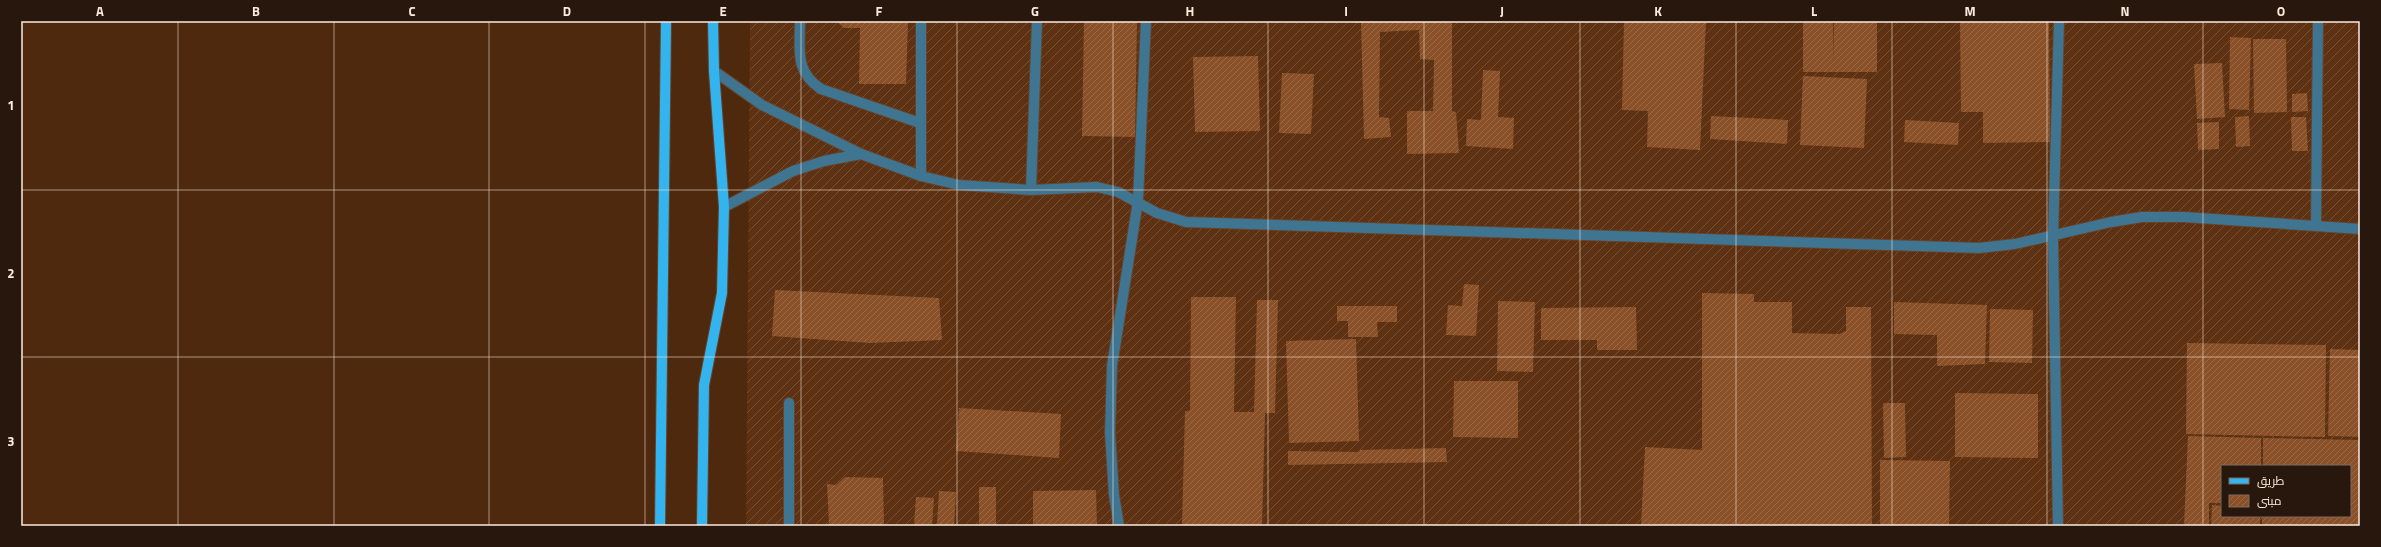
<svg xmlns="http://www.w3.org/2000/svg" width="2381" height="547" font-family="'Titillium Web',Cairo,sans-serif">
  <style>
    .industrial { fill: url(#industrial-furrows); fill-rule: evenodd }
    .building { fill: url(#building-hatch) }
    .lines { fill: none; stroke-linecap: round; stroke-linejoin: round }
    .lane-casing { stroke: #66442b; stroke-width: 12 }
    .primary-casing { stroke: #66442b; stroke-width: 12 }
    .lane { stroke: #407591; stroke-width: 10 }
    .primary { stroke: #34b4ee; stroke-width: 10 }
    .grid { fill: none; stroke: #fde9dd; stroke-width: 1; stroke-opacity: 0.55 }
    .neatline { fill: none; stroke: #fde9dd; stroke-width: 1.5 }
    .grid-label { font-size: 13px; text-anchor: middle; font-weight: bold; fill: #fde9dd }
  </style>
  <defs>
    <pattern id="industrial-furrows" width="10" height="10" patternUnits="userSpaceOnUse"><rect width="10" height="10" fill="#5d3111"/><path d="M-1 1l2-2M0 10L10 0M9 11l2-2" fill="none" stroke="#754f33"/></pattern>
    <pattern id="building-hatch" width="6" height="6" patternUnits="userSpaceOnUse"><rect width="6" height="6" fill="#8a5028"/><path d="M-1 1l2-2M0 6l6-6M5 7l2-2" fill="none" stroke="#9b6947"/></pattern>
  </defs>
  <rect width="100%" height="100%" fill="#4e290e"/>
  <path class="industrial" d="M750,21H2360V526H746ZM2222,466H2350V516H2222Z"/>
  <g class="building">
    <polygon points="836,21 908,21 906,84 859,84 860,28 844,28"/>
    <polygon points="1084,21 1137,21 1135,137 1082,136"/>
    <polygon points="1340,21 1452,21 1452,111 1456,112 1459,153 1407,154 1407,111 1433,111 1434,60 1420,59 1419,30 1380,32 1379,117 1389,118 1391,137 1364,139 1361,23"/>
    <polygon points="1624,21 1706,21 1700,150 1647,147 1648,111 1622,110"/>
    <polygon points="1803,21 1833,21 1834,63 1834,21 1877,21 1877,72 1803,72"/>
    <polygon points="1960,21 2049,21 2050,142 1983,143 1983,112 1961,112"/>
    <polygon points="2230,37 2251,38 2249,110 2229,109"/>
    <polygon points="2253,39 2286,39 2287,112 2254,113"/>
    <polygon points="1258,56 1260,131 1195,132 1193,57"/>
    <polygon points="2222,63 2225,117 2197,119 2194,64"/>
    <polygon points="1483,70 1500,71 1498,117 1514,118 1513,149 1466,146 1467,119 1481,120"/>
    <polygon points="1282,73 1314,74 1311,134 1279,133"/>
    <polygon points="1803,76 1867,79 1864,148 1800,145"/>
    <polygon points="2307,93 2308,111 2292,112 2292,94"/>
    <polygon points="1711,116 1788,120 1787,144 1710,139"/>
    <polygon points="2249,116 2250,146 2236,147 2235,117"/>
    <polygon points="2291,117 2306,117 2308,151 2292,151"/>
    <polygon points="1905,120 1959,123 1958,145 1904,142"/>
    <polygon points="2219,122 2219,149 2198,150 2197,123"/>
    <polygon points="1464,284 1479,285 1476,336 1446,335 1448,305 1462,306"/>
    <polygon points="775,290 939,298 942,340 870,343 772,336"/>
    <polygon points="1702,293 1754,294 1754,302 1792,302 1792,333 1839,334 1846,331 1846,307 1871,307 1872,526 1641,526 1645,447 1702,450"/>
    <polygon points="1191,297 1236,297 1234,412 1254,412 1257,300 1278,300 1275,413 1265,413 1262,526 1182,526 1185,411 1190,411"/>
    <polygon points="1498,301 1535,302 1533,372 1497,371"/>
    <polygon points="1894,302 1987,305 1985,364 1937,366 1937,335 1894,334"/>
    <polygon points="1337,306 1397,306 1397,322 1377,322 1378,337 1348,337 1348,321 1337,321"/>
    <polygon points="1636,307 1637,350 1597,350 1597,340 1541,340 1541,308"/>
    <polygon points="1990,309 2033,310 2032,363 1989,362"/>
    <polygon points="1356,339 1359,441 1289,443 1286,341"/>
    <polygon points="2187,343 2326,345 2325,437 2186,434"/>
    <polygon points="2330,349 2360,350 2360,437 2328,436"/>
    <polygon points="1454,381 1518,381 1518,438 1453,437"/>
    <polygon points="1955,393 2038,394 2038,458 1955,457"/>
    <polygon points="1883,403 1905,403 1906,457 1884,458"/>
    <polygon points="959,408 1061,414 1059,458 956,451"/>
    <polygon points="2188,436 2261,438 2261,466 2222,466 2222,503 2209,503 2209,526 2184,526"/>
    <polygon points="2263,438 2360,440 2360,526 2262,526 2262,516 2350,516 2350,466 2263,466"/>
    <polygon points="1446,448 1447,462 1288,465 1288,451 1360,452 1359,450"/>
    <polygon points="1880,460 1950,461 1949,526 1880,526"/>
    <polygon points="845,477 883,478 884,526 826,526 829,523 827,484 836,485"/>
    <rect x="979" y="487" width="17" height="39"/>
    <polygon points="1096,490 1097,526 1033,526 1033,491"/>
    <polygon points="939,491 956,492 954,526 937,525"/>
    <polygon points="916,497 934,498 932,526 914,526"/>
    <polygon points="2212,505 2222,506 2222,516 2260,516 2260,526 2211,526"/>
  </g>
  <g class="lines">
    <g class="lane-casing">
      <g id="lane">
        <path d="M800,21C800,49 794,71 821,89L920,123"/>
        <polyline points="714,71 762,105 861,154 921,176 959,185 1031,190 1097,187 1118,192 1157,213 1186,222 1979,248 2015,244 2111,222 2142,217 2184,217 2360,229"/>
        <polyline points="921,176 921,21"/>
        <polyline points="1031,190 1037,21"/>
        <polyline points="724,207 793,171 824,161 861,154"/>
        <polyline points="2316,225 2318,21"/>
        <polyline points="789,403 789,526"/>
        <polyline points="1119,526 1114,495 1110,433 1112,366 1138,201 1146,21"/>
        <polyline points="2058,526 2053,237 2059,21"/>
      </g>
    </g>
    <g class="primary-casing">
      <g id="primary">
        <polyline points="660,526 666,21"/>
        <polyline points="702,526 704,385 722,293 724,207 714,71 713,21"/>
      </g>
    </g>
    <use href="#lane" class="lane"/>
    <use href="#primary" class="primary"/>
  </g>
  <path class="grid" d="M178,21V526M334,21V526M489,21V526M645,21V526M801,21V526M957,21V526M1113,21V526M1268,21V526M1424,21V526M1580,21V526M1736,21V526M1892,21V526M2047,21V526M2203,21V526M21,190H2360M21,357H2360"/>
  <rect width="2381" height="547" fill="none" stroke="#28170c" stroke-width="44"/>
  <rect x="2221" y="465" width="130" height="52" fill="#28170c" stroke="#7d6b60"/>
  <rect x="2229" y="478" width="20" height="6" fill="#34b4ee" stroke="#7d6b60"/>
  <text x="2257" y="485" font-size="12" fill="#fde9dd">طريق</text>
  <rect x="2229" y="495" width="20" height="12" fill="url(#building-hatch)" stroke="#7d6b60"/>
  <text x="2257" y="505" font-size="12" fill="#fde9dd">مبنى</text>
  <rect x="22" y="22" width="2337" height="503" class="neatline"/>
  <g class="grid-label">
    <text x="100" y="16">A</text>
    <text x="256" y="16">B</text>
    <text x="412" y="16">C</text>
    <text x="567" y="16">D</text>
    <text x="723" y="16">E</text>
    <text x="879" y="16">F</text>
    <text x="1035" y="16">G</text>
    <text x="1190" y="16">H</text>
    <text x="1346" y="16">I</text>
    <text x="1502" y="16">J</text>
    <text x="1658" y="16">K</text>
    <text x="1814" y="16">L</text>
    <text x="1970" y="16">M</text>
    <text x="2125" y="16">N</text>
    <text x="2281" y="16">O</text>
    <text x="11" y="110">1</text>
    <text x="11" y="278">2</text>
    <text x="11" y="446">3</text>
  </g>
</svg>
